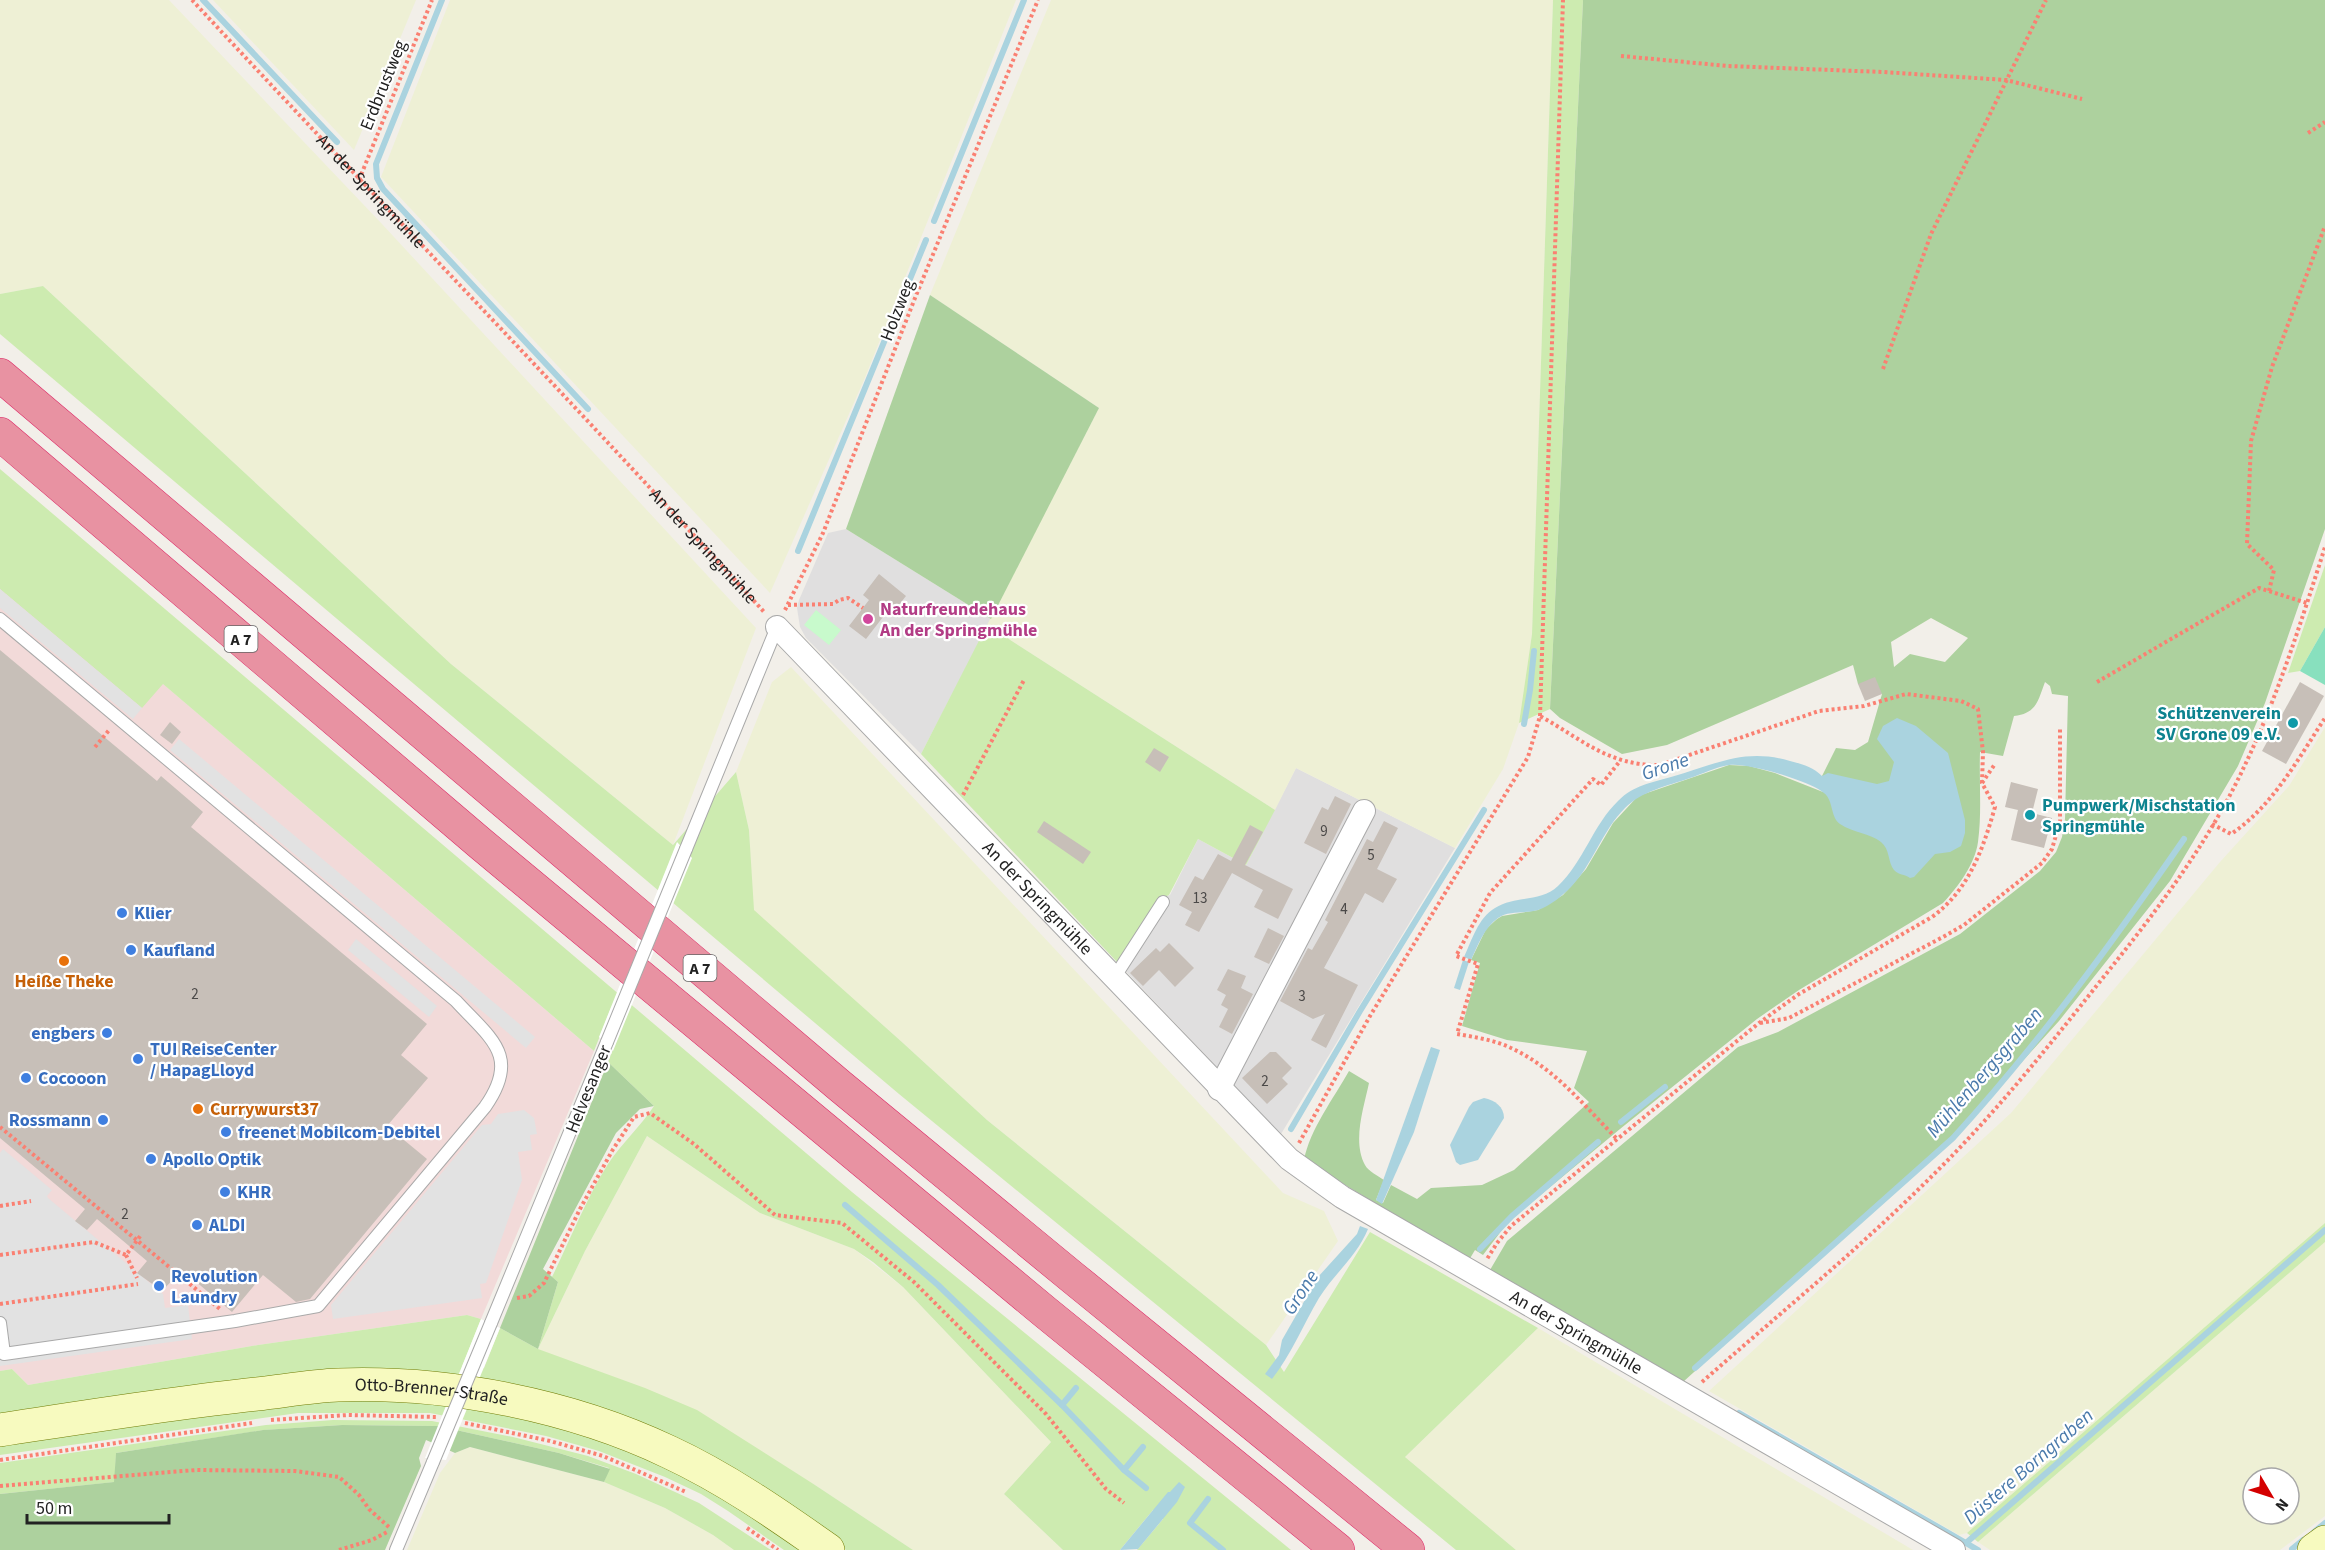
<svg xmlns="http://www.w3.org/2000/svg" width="2325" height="1550" font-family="'Source Sans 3',sans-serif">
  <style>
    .residential { fill: #e0dfdf }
    .commercial { fill: #f2dad9 }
    .farmland { fill: #eef0d5; fill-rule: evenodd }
    .grass { fill: #cdebb0 }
    .forest { fill: #add19e; fill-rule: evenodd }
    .park { fill: #c8facc }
    .pitch { fill: #88e0be }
    .parking { fill: #e2e2e2 }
    .water { fill: #aad3df }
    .pier { fill: #fff }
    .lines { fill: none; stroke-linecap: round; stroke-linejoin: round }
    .stream { stroke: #aad3df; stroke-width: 6 }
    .building { fill: #c7bfb8 }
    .lane-casing { stroke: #a9a9a9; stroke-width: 14 }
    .street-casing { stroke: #a9a9a9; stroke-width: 24 }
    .secondary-casing { stroke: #707d05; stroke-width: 34 }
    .highway-casing { stroke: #dc2a67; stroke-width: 34 }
    .path { stroke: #fa8072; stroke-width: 4; stroke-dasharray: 3 3; stroke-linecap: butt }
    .lane { stroke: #fff; stroke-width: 12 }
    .street { stroke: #fff; stroke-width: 22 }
    .secondary { stroke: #f7fabf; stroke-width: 33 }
    .highway { stroke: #e892a2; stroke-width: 33 }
    .lane-bridge-casing { stroke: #a9a9a9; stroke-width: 14; stroke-linecap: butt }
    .lane-bridge { stroke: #fff; stroke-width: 12 }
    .hotel-dot { fill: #d1479c; stroke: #fff; stroke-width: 2 }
    .culture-dot { fill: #0f9aa8; stroke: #fff; stroke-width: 2 }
    .shop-dot { fill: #3f7fe0; stroke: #fff; stroke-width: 2 }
    .food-dot { fill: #e8710a; stroke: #fff; stroke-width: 2 }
    .labels { text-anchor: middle; stroke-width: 4.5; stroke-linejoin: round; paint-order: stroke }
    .number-label { font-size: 15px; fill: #4b4948 }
    .shield { fill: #fff; stroke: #646464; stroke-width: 1.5 }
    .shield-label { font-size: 16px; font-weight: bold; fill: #222 }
    .street-label { font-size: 18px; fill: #222; stroke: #fff }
    .hotel-label { font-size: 18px; font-weight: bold; fill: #b23c85; stroke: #fff; text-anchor: start }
    .culture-label { font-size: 18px; font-weight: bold; fill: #0d838f; stroke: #fff; text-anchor: end }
    .shop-label { font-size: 18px; font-weight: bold; fill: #366cbe; stroke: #fff; text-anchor: start }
    .food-label { font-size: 18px; font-weight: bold; fill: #c56008; stroke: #fff }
    .water-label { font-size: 20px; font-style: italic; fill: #4a7aab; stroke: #fff }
  </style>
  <rect width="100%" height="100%" fill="#f2efe9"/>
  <g class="residential">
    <polygon points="846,529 991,619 921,754 806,638 800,627 797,608 799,600 828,533"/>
    <polygon points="1296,768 1455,848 1281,1134 1117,962 1160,898 1170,895 1198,839 1246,865"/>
  </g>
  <polygon class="commercial" points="0,545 594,1051 481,1319 467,1315 258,1345 28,1385 12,1369 0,1371"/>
  <g class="farmland">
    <polygon points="0,0 169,0 382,224 756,628 673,845 451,664 43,286 0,294"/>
    <polygon points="213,0 416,0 354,150"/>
    <polygon points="450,0 1016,0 864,380 770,593 381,177"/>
    <polygon points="1051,0 1553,0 1532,634 1519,723 1503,769 1455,848 1296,768 1275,810 987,625 1099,408 930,295"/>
    <polygon points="791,667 1283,1193 1324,1211 1338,1241 1266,1345 987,1120 903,1043 753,910 749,830 736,772 772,682"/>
    <polygon points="2325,727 2325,1223 1967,1533 1959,1535 1709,1391 2011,1113 2220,862 2289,786"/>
    <polygon points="647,1136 760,1213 854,1249 903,1287 1051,1442 1004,1494 1063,1550 913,1550 815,1485 538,1349 585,1251"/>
    <path d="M2325,1242V1516L2280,1550H1990L1978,1542ZM2253,1478H2289V1514H2253Z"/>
    <polygon points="1538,1328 1913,1550 1516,1550 1405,1457"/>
    <polygon points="470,1447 604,1482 665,1508 713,1535 734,1550 407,1550 440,1473 455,1453"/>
  </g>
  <g class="grass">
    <polygon points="1553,0 1583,0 1550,709 1519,723 1532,634"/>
    <polygon points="43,286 451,664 673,845 736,772 749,830 754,910 903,1043 987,1120 1266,1345 1284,1372 1370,1232 1538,1328 1405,1457 1516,1550 1456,1550 899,1094 0,334 0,294"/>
    <path d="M0,469L852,1192L1291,1550H1137L1163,1519L1153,1510L1120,1550H1063L1004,1494L1051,1442L903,1287L873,1262L854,1249L760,1213L647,1136L585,1251L538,1349L645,1388L697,1410L815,1485L913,1550H846L802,1516L492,1385L0,1416V1371L12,1369L28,1385L258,1345L467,1315L481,1319L462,1367L484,1368L500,1328L538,1349L558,1282L552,1277C570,1240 586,1199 608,1164C622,1143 640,1127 654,1106L608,1062L625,1020L611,1008L594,1051L163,684L142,708L0,589Z"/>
    <polygon points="2325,565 2325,627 2300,671 2288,673"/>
    <polygon points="987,625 1275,810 1246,865 1198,839 1169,895 1160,899 1117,962 921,754"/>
    <polygon points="2325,1223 2325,1242 1978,1542 1967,1533"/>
    <polygon points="403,1398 561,1424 707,1485 808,1550 784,1550 728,1511 701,1494 665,1477 599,1451 546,1436 430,1413 298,1413 0,1455 0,1442 270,1402"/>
    <polygon points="333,1420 432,1421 513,1437 588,1456 636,1474 699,1503 771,1550 734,1550 713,1535 665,1508 604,1482 609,1468 559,1453 438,1426 342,1425 264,1430 116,1453 115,1482 0,1494 0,1463 266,1425"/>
  </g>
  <g class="forest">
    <path d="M1583,0H2325V529L2265,703L2238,766L2170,881L2059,1021L1953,1138L1683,1382L1490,1270L1507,1241L1738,1047L1778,1032L1960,934L2040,871L2056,852L2062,837L2065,819L2068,696L2052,694L2050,686L2045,682C2038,701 2036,714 2014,716L2003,756L1980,752C1979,781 1982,813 1978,842C1975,864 1958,887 1943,903L1799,990L1757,1019L1620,1129L1508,1222L1483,1255L1475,1250L1469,1260L1304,1160C1310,1129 1334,1098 1349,1071L1369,1083C1364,1107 1352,1141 1365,1165C1368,1171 1378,1176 1384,1180L1376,1200L1383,1203L1391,1185L1417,1199L1431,1188L1482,1185L1514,1170L1589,1102L1574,1088L1587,1051L1507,1040L1462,1026L1480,963L1471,960L1486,929L1497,919L1502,916L1538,910L1563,895L1586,869L1613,823L1638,796L1729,765L1749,766L1775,773L1823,792L1822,776L1836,748L1855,750L1868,742L1882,694L1858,684L1853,665L1667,745L1622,754L1560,718L1550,709ZM1931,618L1968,638L1945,662L1910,654L1894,667L1891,642Z"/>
    <polygon points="930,295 1099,408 991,619 846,529"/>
    <polygon points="608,1062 654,1106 640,1109 616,1133 543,1269 558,1282 538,1349 500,1328"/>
    <polygon points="342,1425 438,1426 559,1453 610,1469 604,1482 470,1447 455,1453 426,1440 419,1458 421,1466 385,1550 0,1550 0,1494 114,1482 116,1453 263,1430"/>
  </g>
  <polygon class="park" points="816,610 841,630 829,645 804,625"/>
  <polygon class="pitch" points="2325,627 2325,685 2300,671"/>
  <g class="parking">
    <polygon points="0,589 142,708 133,719 0,608"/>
    <polygon points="179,739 535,1037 526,1048 170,750"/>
    <polygon points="356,939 437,1006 429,1017 348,950"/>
    <polygon points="524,1110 534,1118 537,1134 530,1135 532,1150 518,1152 522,1180 486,1283 480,1284 482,1298 333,1319 331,1305 482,1125 491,1124 498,1114"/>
    <polygon points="3,1149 52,1190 47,1196 48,1198 163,1294 165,1308 188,1305 192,1339 0,1366 0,1153"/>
  </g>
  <g class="water">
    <path d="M1897,718L1916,726L1948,753L1965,820V833L1961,846L1950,852L1935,854L1914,877L1910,878C1905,874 1898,875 1894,870C1888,863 1890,849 1881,842C1870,833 1853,833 1840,824C1830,817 1834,801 1824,793C1811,781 1746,762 1729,765C1716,767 1702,774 1690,778C1667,786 1642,791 1625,808C1602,831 1593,864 1571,887C1562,896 1550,906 1538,910C1525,914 1509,910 1498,918C1484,928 1478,945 1471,960L1464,957C1472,940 1478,918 1495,908C1515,895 1540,903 1558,886C1584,861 1593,825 1618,801C1634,785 1651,783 1671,777C1714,765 1744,747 1790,761C1802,764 1813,767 1822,776L1828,773L1877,784L1889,781L1894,762L1877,739L1883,726Z"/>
    <polygon points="1463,960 1469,962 1460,990 1454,988"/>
    <polygon points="1431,1047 1440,1050 1414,1132 1382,1204 1376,1200"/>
    <path d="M1484,1098C1495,1100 1504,1107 1504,1118L1478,1160L1460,1165L1456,1162L1450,1145L1469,1107L1473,1102Z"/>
    <path d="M1360,1226L1368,1229C1357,1256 1334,1274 1319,1298C1303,1325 1291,1355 1272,1379L1265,1374L1279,1355L1282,1340L1318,1277L1357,1234Z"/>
    <polygon points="1179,1482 1185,1487 1177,1502 1138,1549 1120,1550 1168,1492 1170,1492"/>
  </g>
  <g class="pier">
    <polygon points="677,842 692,858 613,1051 599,1037"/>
    <polygon points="481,1319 500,1328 446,1460 425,1458"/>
  </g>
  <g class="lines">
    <g class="stream">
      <polyline points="203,0 337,142"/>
      <polyline points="442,0 376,164 377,178 383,189 588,409"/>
      <polyline points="934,221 1024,0"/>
      <polyline points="798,551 926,240"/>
      <polyline points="1524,724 1530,690 1534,651"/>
      <polyline points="1621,1122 1665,1087"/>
      <polyline points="1291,1129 1360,1011 1484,810"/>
      <polyline points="845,1205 938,1285 1062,1405 1124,1470"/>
      <polyline points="1480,1249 1512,1216 1598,1142"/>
      <path d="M1695,1368L1953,1138C2038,1045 2112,943 2184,839"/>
      <polyline points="1062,1405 1076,1388"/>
      <polyline points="1739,1413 1966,1543 2325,1230"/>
      <polyline points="1143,1447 1124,1470 1146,1488"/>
      <polyline points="1208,1499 1190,1523 1223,1550"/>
      <polyline points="2314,1532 2325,1523"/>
      <polyline points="1966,1543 1978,1550"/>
      <polyline points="2292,1549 2303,1540"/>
    </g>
  </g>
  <g class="building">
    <polygon points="879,574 906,596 890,616 886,613 866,639 849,626 869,600 863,595"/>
    <polygon points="0,650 157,781 161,776 203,812 191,827 427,1024 401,1055 428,1078 387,1126 427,1159 310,1299 296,1302 263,1275 232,1312 182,1270 162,1291 137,1273 147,1261 97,1219 87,1230 75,1221 85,1209 0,1138"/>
    <polygon points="1875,677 1882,694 1865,701 1858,684"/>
    <polygon points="2300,682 2324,696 2286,764 2262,751"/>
    <polygon points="170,722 181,732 172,744 160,735"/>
    <polygon points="1154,748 1169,757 1160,772 1145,762"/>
    <polygon points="2011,782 2038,789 2032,813 2052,818 2044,848 2011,840 2018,810 2005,807"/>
    <polygon points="1335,796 1351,804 1326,854 1304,843 1322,807 1328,810"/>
    <polygon points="1044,821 1091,852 1083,864 1037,832"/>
    <polygon points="1384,821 1398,828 1377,869 1397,879 1383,903 1365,893 1324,968 1358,985 1326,1048 1311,1040 1325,1014 1313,1019 1280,1001 1308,948 1312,950 1328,922 1325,920 1367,839 1373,842"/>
    <polygon points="1250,825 1263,832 1245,865 1293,889 1278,919 1254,907 1263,890 1232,873 1199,932 1185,925 1192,912 1179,905 1195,876 1203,880 1218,854 1231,861"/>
    <polygon points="1268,928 1284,936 1269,964 1254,957"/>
    <polygon points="1169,943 1194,968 1175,987 1159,970 1143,986 1130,973 1156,948 1160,952"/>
    <polygon points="1228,969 1246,976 1241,988 1253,994 1232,1034 1219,1027 1228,1009 1221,1005 1226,995 1217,990"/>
    <polygon points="1270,1052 1276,1052 1292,1068 1282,1078 1288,1084 1267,1104 1242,1078"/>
  </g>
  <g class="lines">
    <g class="lane-casing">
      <g id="lane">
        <path d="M0,619L456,1001C491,1039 521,1056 485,1107L318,1306L235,1321L4,1354L0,1323"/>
        <polyline points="686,849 777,627"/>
        <polyline points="1114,978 1163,902"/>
        <polyline points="491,1323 607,1042"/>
        <polyline points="396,1550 433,1462"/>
      </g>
    </g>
    <g class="street-casing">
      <g id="street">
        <path id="s2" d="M777,627L1289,1159L1342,1197L1954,1550"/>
        <polyline points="1219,1089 1364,811"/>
      </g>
    </g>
    <g class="secondary-casing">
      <g id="secondary">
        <path id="s3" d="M0,1430C85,1417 171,1403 257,1394C284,1391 311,1386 338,1385C447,1381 570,1405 669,1452C725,1478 777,1514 828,1550"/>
        <polyline points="2314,1550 2325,1542"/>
      </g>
    </g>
    <g class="highway-casing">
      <g id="highway">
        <polyline points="0,375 840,1086 1072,1277 1408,1550"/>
        <polyline points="0,434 481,844 1045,1312 1338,1550"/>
      </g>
    </g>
    <g class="path">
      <path id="s1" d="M192,0C382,205 577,406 765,613"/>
      <polyline points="1621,56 1728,66 1883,72 2006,80 2082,99"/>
      <polyline points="2308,133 2325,122"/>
      <polyline points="359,180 432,0"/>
      <polyline points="1883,369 1931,234 2046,0"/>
      <polyline points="2269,591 2274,570 2247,544 2251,441 2272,367 2325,226"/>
      <polyline points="788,605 833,604 839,600 848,598 863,608"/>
      <polyline points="785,610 823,533 915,298 1038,0"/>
      <polyline points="2097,682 2259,588 2307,603"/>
      <polyline points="1540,716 1563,0"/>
      <polyline points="95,747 110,729"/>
      <polyline points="1982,783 1995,764"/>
      <polyline points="963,795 1024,680"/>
      <path d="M2212,824L2231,834C2272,807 2298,759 2325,718"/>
      <polyline points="1760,1023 1789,1018 1943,937 1964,925 2042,863 2052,849 2060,821 2060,728"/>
      <polyline points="0,1127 220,1309"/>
      <path d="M1616,1138C1584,1105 1553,1067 1511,1048C1495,1040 1474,1037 1457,1034L1478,964L1456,956L1490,893L1593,779L1601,785L1620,761"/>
      <path d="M1299,1143L1370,1016L1528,757L1540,716C1583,740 1609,766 1660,765L1819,711L1864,706L1906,694L1961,701L1978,709L1983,752L1982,783L1995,807C1983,849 1969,890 1932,917L1799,994L1759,1023L1511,1226L1497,1243L1487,1259"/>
      <polyline points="0,1206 31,1201"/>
      <polyline points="0,1255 94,1242 126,1255 141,1235"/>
      <polyline points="126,1255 137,1278"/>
      <polyline points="517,1298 529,1296 544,1283 580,1209 612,1151 634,1117 650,1113 694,1144 775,1215 842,1223 914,1282 1046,1414 1106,1489 1124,1503"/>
      <polyline points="0,1304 138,1284"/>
      <path d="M1702,1382C1779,1314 1859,1249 1932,1176C1994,1115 2048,1047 2102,979C2155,913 2208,844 2244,767C2278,696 2301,622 2325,547"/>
      <polyline points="271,1420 348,1415 437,1417"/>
      <polyline points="465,1423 550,1441 603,1456 686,1492"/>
      <polyline points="0,1460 252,1423"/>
      <polyline points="0,1486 196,1470 295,1471 339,1477 359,1495 369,1509 391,1529"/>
      <polyline points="747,1528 778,1550"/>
      <polyline points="339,1550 372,1540 389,1531"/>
    </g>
    <use href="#lane" class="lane"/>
    <use href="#street" class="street"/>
    <use href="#secondary" class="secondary"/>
    <use href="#highway" class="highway"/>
    <g class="lane-bridge-casing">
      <g id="lane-bridge">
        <polyline points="607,1042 686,849"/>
        <polyline points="433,1462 491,1323"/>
      </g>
    </g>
    <use href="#lane-bridge" class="lane-bridge"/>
  </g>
  <circle class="hotel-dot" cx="868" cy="619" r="6"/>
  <g class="culture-dot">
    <circle cx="2293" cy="723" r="6"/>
    <circle cx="2030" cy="815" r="6"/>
  </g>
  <g class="shop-dot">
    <circle cx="122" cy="913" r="6"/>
    <circle cx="131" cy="950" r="6"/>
    <circle cx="107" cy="1033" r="6"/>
    <circle cx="138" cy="1059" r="6"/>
    <circle cx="26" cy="1078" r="6"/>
    <circle cx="103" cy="1120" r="6"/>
    <circle cx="226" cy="1132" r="6"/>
    <circle cx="151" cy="1159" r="6"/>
    <circle cx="225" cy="1192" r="6"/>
    <circle cx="197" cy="1225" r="6"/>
    <circle cx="159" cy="1286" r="6"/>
  </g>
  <g class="food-dot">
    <circle cx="64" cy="961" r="6"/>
    <circle cx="198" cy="1109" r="6"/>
  </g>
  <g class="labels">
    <g class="number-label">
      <text x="1324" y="836">9</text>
      <text x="1371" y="860">5</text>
      <text x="1200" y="903">13</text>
      <text x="1344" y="914">4</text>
      <text x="195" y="999">2</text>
      <text x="1302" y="1001">3</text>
      <text x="1265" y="1086">2</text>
      <text x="125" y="1219">2</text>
    </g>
    <g class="shield">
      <rect x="224.5" y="626" width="33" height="26" rx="4.5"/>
      <rect x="683.5" y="955" width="33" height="26" rx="4.5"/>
    </g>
    <g class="shield-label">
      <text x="241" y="645">A 7</text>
      <text x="700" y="974">A 7</text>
    </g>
    <g class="street-label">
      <text transform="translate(383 85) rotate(-68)" y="6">Erdbrustweg</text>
      <text dy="6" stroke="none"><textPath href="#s1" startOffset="262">An der Springmühle</textPath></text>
      <text transform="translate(897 310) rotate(-69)" y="6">Holzweg</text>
      <text dy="6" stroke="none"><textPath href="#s1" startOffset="748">An der Springmühle</textPath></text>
      <text dy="6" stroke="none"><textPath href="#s2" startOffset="376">An der Springmühle</textPath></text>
      <text transform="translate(588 1089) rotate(-68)" y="6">Helvesanger</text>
      <text dy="6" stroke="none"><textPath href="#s2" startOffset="1074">An der Springmühle</textPath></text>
      <text dy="6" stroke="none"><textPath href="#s3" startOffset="435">Otto-Brenner-Straße</textPath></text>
    </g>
    <g class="hotel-label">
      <text x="880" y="615">Naturfreundehaus<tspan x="880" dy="21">An der Springmühle</tspan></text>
    </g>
    <g class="culture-label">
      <text x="2281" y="719">Schützenverein<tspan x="2281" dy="21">SV Grone 09 e.V.</tspan></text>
      <text x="2042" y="811" text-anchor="start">Pumpwerk/Mischstation<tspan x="2042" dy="21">Springmühle</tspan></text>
    </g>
    <g class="shop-label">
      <text x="134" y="919">Klier</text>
      <text x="143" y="956">Kaufland</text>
      <text x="95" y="1039" text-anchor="end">engbers</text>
      <text x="150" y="1055">TUI ReiseCenter<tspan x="150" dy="21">/ HapagLloyd</tspan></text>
      <text x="38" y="1084">Cocooon</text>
      <text x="91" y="1126" text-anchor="end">Rossmann</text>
      <text x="238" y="1138">freenet Mobilcom-Debitel</text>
      <text x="163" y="1165">Apollo Optik</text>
      <text x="237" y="1198">KHR</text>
      <text x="209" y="1231">ALDI</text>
      <text x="171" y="1282">Revolution<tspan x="171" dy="21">Laundry</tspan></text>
    </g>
    <g class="food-label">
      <text x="64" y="987">Heiße Theke</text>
      <text x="210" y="1115" text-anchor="start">Currywurst37</text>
    </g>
    <g class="water-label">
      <text transform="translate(1665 766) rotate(-19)" y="7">Grone</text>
      <text transform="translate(1984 1072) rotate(-49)" y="7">Mühlenbergsgraben</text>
      <text transform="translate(1300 1292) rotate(-57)" y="7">Grone</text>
      <text transform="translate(2028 1466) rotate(-41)" y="7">Düstere Borngraben</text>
    </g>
  </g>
  <g transform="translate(2271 1496) rotate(129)"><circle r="28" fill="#ffffff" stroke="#a7a7a7" stroke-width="1.5"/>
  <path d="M0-4.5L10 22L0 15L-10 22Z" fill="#d40000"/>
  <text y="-9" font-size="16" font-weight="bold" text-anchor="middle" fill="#222222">N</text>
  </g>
  <path d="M27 1514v9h142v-9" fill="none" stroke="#222222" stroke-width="3"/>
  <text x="36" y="1514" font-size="18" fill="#222222" stroke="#ffffff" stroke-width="4.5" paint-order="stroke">50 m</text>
</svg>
